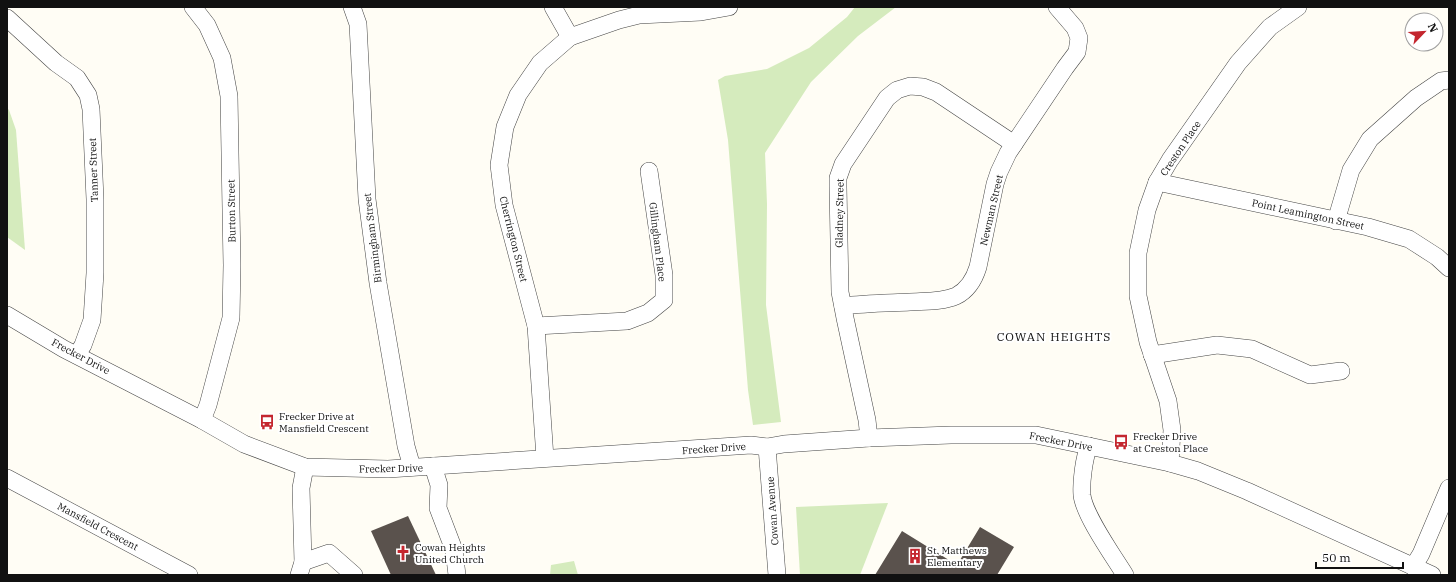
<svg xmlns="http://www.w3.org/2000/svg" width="1456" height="582" font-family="'IBM Plex Serif',serif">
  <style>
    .green { fill: #d5ebbd }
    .building { fill: #5a524d }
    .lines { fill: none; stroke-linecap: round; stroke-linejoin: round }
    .minor-casing { stroke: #444; stroke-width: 18 }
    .minor { stroke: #fff; stroke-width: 17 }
    .labels { text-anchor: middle; stroke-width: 4; stroke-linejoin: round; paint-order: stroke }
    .street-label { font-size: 10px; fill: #111; stroke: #fff }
    .poi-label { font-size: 10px; fill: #111; stroke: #fff; text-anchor: start }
    .quarter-label { font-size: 12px; letter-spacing: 1px; fill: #111; stroke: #fff }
  </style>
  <rect width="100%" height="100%" fill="#fffdf5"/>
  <g class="green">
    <polygon points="855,7 896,7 858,36 811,82 765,153 767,204 766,305 781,422 753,425 748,390 728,140 718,80 725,76 767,69 809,48 847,17"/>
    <polygon points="7,108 9,110 16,130 25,250 7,237"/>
    <polygon points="888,503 860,575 800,575 796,507"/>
    <polygon points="574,561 578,575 580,575 550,575 551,565"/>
  </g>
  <g class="building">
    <polygon points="408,516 436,575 391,575 371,531"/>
    <polygon points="980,527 1014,547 997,575 875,575 902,531 957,565"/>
  </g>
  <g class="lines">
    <g class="minor-casing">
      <g id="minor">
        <polyline points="193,7 207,25 222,58 229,96 232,265 231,318 208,405 202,420"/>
        <polyline points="352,7 358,24 367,199 378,283 406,446 412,467"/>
        <polyline points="553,7 570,37"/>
        <polyline points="7,18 56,63 77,78 88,95 91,109 95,199 95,273 92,320 83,345 77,355"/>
        <polyline points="1157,182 1368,227 1409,239 1437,257 1449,268"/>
        <polyline points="1336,221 1351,170 1370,139 1416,98 1441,81 1449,80"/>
        <path d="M843,306C865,303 888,303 910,302C925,301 942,302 956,296C968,290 974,280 978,267L995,184L999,172L1008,153L1065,68L1077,52L1079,38L1075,28L1057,7"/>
        <polyline points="7,315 64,349 202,420 244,444 305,467 388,469 751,445 767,447 784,444 869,438 951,435 1036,435 1170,463 1198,471 1247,491 1432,575"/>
        <polyline points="536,326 627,321 648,313 664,300 664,275 649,171"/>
        <polyline points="1152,355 1217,345 1252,349 1310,375 1341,371"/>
        <polyline points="869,438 867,420 845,318 840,292 838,187 838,178 843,164 887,98 897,90 910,86 923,87 936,92 1014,144"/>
        <path d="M1089,446C1084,458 1081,482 1082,495C1084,515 1114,557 1125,575"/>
        <polyline points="767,447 777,575"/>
        <polyline points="545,458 536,326 504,205 499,165 505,127 518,95 540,63 570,37 619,20 639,15 701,12 729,7"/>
        <polyline points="1170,463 1172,430 1168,401 1148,342 1138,296 1138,253 1147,210 1157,182 1170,160 1238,63 1270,27 1298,7"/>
        <polyline points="433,466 439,485 438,508 454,550 457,575"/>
        <polyline points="7,478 189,575"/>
        <polyline points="303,562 329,553 354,575"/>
        <polyline points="1413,567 1421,554 1449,488"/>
        <polyline points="299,575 303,562 301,488 305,467"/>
      </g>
    </g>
    <use href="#minor" class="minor"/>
  </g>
  <defs>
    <g id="bus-bare" transform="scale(1.2)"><path d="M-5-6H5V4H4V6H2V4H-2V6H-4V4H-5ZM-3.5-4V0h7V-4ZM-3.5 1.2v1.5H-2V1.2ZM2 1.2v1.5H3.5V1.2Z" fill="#c4262e" stroke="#fff" stroke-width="2.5" paint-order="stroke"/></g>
    <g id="church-bare" transform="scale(1.2)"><path d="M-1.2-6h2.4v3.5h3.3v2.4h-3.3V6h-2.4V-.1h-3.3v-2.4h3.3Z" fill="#c4262e" stroke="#fff" stroke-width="2.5" paint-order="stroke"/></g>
    <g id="building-bare" transform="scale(1.2)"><path d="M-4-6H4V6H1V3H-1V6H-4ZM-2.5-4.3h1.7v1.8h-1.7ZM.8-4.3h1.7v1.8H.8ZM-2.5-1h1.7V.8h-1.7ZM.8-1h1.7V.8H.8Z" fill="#c4262e" stroke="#fff" stroke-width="2.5" paint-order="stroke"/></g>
  </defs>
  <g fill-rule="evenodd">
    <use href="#bus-bare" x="267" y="422"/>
    <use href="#bus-bare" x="1121" y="442"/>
    <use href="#church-bare" x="403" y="553"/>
    <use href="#building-bare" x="915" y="556"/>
  </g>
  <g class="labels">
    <g class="street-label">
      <text transform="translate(1180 148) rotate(-56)" y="4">Creston Place</text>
      <text transform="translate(93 170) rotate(-92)" y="4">Tanner Street</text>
      <text transform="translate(991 210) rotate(-77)" y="4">Newman Street</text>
      <text transform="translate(231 211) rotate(-91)" y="4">Burton Street</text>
      <text transform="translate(839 213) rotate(-89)" y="4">Gladney Street</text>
      <text transform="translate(1308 214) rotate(12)" y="4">Point Leamington Street</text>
      <text transform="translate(372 238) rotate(-97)" y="4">Birmingham Street</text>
      <text transform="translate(514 239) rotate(76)" y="4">Cherrington Street</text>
      <text transform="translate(658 242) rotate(83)" y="4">Gillingham Place</text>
      <text transform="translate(81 356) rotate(28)" y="4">Frecker Drive</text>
      <text transform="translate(1061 441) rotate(11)" y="4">Frecker Drive</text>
      <text transform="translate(714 448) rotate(-4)" y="4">Frecker Drive</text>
      <text transform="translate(391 468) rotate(-1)" y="4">Frecker Drive</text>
      <text transform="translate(772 511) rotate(-94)" y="4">Cowan Avenue</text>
      <text transform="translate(98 526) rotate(28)" y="4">Mansfield Crescent</text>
    </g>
    <g class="poi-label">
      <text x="279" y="420">Frecker Drive at<tspan x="279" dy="12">Mansfield Crescent</tspan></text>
      <text x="1133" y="440">Frecker Drive<tspan x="1133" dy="12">at Creston Place</tspan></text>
      <text x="415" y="551">Cowan Heights<tspan x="415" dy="12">United Church</tspan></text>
      <text x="927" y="554">St. Matthews<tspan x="927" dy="12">Elementary</tspan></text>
    </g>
    <g class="quarter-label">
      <text x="1054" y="341">COWAN HEIGHTS</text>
    </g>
  </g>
  <rect width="1456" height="582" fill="none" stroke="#111111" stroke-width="16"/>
  <g transform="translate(1424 32) rotate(65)"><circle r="19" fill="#ffffff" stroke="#a0a0a0"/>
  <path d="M0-3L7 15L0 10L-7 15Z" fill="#c4262e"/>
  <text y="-6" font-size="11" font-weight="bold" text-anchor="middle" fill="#111111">N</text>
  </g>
  <path d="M1316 562v6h87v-6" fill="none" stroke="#111111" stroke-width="2"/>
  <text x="1322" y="562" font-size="12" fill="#111111" stroke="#ffffff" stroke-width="3" paint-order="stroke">50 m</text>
</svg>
